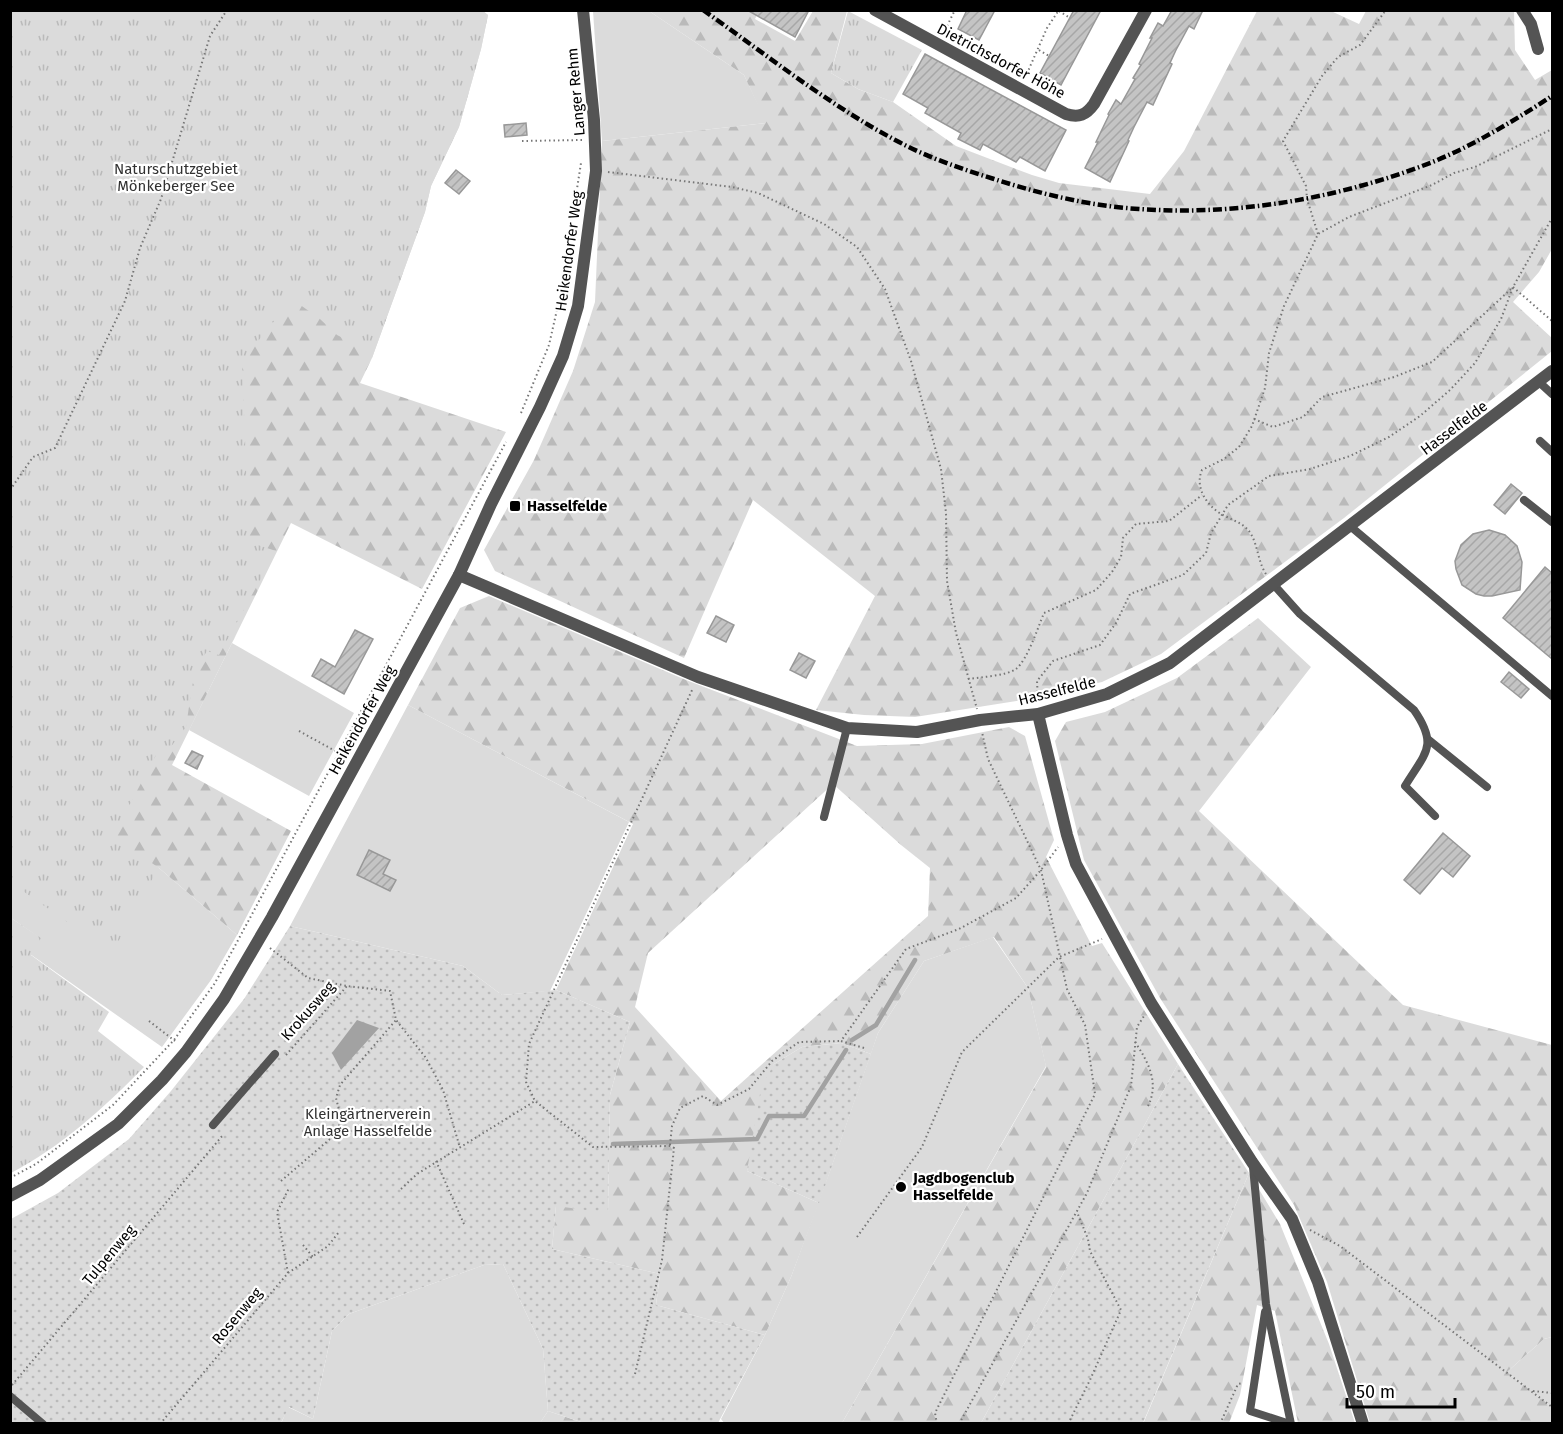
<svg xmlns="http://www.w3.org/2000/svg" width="1563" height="1434" font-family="'Fira Sans',sans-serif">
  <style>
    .grass { fill: #dbdbdb }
    .forest { fill: url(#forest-firs); fill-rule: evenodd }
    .park { fill: url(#park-tufts) }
    .garden { fill: url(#garden-dots) }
    .water { fill: #a2a2a2 }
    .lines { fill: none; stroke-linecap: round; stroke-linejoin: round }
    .stream { stroke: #a2a2a2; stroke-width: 4.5 }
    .building { fill: url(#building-hatch); stroke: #989898; stroke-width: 1.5 }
    .path { stroke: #767676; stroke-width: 2; stroke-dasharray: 1.5 3; stroke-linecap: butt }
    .service { stroke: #545454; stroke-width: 8 }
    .minor { stroke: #545454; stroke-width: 12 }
    .tertiary { stroke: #545454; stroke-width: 12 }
    .rail { stroke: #000; stroke-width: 4.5; stroke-dasharray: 9 3 1.5 3; stroke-linecap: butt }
    .poi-dot { fill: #000; stroke: #fff; stroke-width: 2 }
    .labels { text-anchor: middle; stroke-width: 4.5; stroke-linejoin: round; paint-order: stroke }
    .street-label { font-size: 15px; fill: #000; stroke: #fff }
    .park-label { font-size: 15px; fill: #323232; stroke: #fff }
    .poi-label { font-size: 15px; font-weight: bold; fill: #000; stroke: #fff; text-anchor: start }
  </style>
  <defs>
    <pattern id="forest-firs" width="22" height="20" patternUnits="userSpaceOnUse" patternTransform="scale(1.5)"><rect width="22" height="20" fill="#dbdbdb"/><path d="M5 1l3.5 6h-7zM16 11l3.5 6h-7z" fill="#bababa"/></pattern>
    <pattern id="park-tufts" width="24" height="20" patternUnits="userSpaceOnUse" patternTransform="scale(1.5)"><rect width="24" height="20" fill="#dbdbdb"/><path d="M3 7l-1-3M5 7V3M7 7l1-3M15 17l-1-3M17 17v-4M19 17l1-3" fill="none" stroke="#bababa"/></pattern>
    <pattern id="garden-dots" width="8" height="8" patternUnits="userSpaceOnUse" patternTransform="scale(1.5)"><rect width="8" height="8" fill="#dbdbdb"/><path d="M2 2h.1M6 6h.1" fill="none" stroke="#bababa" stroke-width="1.8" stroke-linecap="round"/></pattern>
    <pattern id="building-hatch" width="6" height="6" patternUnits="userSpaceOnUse" patternTransform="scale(1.5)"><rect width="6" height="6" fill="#c4c4c4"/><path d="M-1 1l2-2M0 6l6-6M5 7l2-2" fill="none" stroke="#a7a7a7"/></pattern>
  </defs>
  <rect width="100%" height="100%" fill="#fff"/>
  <g class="grass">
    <polygon points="593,11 649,11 744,75 767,123 602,141"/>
    <polygon points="232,643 354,713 309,796 189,730"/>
    <polygon points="408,705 629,822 550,991 502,995 463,966 290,926"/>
    <polygon points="10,780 159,868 237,935 211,980 162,1047 30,954 40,938 11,918"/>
    <polygon points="993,937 1028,988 1046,1066 842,1423 725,1424 721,1419 765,1335 791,1277 830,1171 878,1033 924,961"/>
    <polygon points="503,1264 543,1349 548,1411 540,1423 281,1424 288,1407 313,1419 332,1331 349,1314 484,1265"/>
    <polygon points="1552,1337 1552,1407 1507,1372 1544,1339"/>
  </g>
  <g class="forest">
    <polygon points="11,11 482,11 488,15 481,49 459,127 431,186 425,212 372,358 360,383 506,432 422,589 291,523 172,765 291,831 237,935 159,868 92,837"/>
    <polygon points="649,11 759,11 755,19 795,41 813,11 847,11 831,73 858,89 893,102 956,146 1032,175 1059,183 1150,194 1184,151 1257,11 1331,11 1359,24 1366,11 1514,11 1515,50 1535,80 1552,70 1552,249 1539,272 1513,302 1552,338 1552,351 1344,518 1161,654 1102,682 1023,700 915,717 864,715 816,710 875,596 753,500 684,658 495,571 484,550 534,460 573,371 595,302 602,141 766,123 744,75"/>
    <path d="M489,596L686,680L857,746L922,744L1009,727L1025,736L1054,840L1046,857L1092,946L1102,943L1178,1064L981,1423H842L1046,1067L1028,988L994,937L924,961L878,1033L871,1054L841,1043L802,1047L774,1064L747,1171L819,1203L791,1277L765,1335L656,1305L660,1274L552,1249L556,1205L608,1212L610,1095L630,1022L556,990L633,824L408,705L460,608ZM833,784L901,845L930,868L928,916L721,1101L635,1007L648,953Z"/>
    <polygon points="1258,618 1311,667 1199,811 1403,1005 1552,1045 1552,1337 1544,1339 1507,1372 1552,1407 1552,1423 1370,1423 1327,1282 1294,1205 1160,998 1084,860 1055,741 1066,722 1105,712 1177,678"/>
    <polygon points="1249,1173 1280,1224 1329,1344 1355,1423 1298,1423 1275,1311 1257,1305 1240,1395 1229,1423 1143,1424"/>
    <polygon points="548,1411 584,1423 540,1423"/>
  </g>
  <g class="park">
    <polygon points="11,10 482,10 488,15 481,49 459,127 431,186 425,212 372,358 353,343 337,335 320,319 292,299 242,361 249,542 276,551 219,655 207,651 199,664 192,686 186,727 163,757 156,755 113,836 159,868 130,916 113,954 20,889 11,902"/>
    <polygon points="848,11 922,50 893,102 858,89 831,73"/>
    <path d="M11,918L41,938L31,955L109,1012L98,1031L144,1067C105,1107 61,1147 11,1173Z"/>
  </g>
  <g class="garden">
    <polygon points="290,926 463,966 502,995 556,990 630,1022 610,1095 608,1213 556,1206 552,1249 660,1274 656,1305 765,1335 718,1423 584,1423 548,1411 543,1349 503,1264 484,1265 349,1314 332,1331 313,1419 289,1407 281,1423 11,1424 11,1219 58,1193 129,1139 171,1091 244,999"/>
    <polygon points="841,1043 871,1054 819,1203 747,1171 761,1088 774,1064 802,1047"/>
    <polygon points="1178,1064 1249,1173 1143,1423 981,1423"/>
  </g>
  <polygon class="water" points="357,1020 379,1028 341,1070 332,1053"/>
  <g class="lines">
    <g class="stream">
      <polyline points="852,1040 876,1025 915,960"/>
      <polyline points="613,1144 757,1139 769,1116 804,1116 846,1050"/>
    </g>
  </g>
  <g class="building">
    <polygon points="747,10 809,10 795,37"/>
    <polygon points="967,10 995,10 979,40 958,29"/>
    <polygon points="1074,10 1101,10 1061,85 1040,73"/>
    <polygon points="1172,10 1203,10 1194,29 1189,26 1176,50 1170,63 1172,64 1153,105 1147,102 1134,127 1128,140 1129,141 1110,182 1085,168 1098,142 1096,142 1109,115 1108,114 1116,100 1121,104 1135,79 1133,78 1141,65 1139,64 1152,38 1150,38 1158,23 1163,26"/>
    <polygon points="925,54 1066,130 1045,171 1020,157 1016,162 983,144 980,150 958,139 961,133 925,113 928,108 903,94"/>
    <polygon points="526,123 527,135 505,137 504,125"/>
    <polygon points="456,170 470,181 459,194 445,183"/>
    <polygon points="1511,484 1522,493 1505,514 1494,505"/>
    <polygon points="1489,530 1505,535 1517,546 1522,562 1520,590 1492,596 1484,596 1476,594 1462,585 1456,569 1455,561 1461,545 1473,534"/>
    <polygon points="1545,567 1552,573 1552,659 1503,618"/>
    <polygon points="716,616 734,625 726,642 707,633"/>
    <polygon points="355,630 373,639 344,694 312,676 321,659 335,667"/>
    <polygon points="799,653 815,661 806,678 790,670"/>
    <polygon points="1509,672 1529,689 1521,698 1501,682"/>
    <polygon points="192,751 203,756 197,769 185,763"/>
    <polygon points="1443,833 1470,856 1453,877 1442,868 1420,894 1404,880"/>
    <polygon points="369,850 390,860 383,874 396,880 390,891 357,875"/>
  </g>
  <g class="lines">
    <g class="path">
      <polyline points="965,10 967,12"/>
      <polyline points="1059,11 1070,18"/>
      <polyline points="943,34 955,10"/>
      <polyline points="1039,50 1049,56"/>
      <polyline points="1025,78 1047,28 1059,10"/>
      <polyline points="522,141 582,140"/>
      <polyline points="608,172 732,187 758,193 824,224 857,247 885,289 911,361 941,469 946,513 947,581 956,633 977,709"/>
      <polyline points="1318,234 1307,199 1306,186 1283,141 1322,76 1338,57 1360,45 1386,10"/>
      <polyline points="1513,287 1552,321"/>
      <polyline points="521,413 549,345 561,292 581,163"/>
      <polyline points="1254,419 1273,427 1303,417 1322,397 1394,377 1432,362 1511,289"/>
      <polyline points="10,490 33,457 55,448 125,301 140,248 161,199 210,36 227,10"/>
      <path d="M1266,574C1258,562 1258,546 1251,534C1244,523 1236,522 1225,516C1208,508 1194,488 1202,470L1224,459L1239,447L1252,426L1265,388L1269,353L1284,306L1318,234L1349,217L1432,185L1454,173L1475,167L1552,129"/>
      <path d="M968,679C981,677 1006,676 1016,669C1028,659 1038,627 1044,613L1096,590L1112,572L1121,557L1123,538L1136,524L1169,521L1202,495"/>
      <polyline points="1038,701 1037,681 1053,661 1100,645 1116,623 1130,594 1183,575 1206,553 1211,533 1228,505 1269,476 1310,469 1350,456 1389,437 1420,416 1450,390 1475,363 1501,319 1513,287 1552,218"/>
      <polyline points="299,731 346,757"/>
      <polyline points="270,948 308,978 347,986 390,991 396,1020 426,1058 443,1090 460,1148"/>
      <polyline points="149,1021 175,1041"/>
      <path d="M1135,1042C1149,1063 1160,1084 1147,1108"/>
      <polyline points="864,1048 841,1041 906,949 959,929 1016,898 1041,870 1058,847"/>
      <polyline points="286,1055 347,986"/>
      <polyline points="670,1145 672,1126 680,1108 703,1096 717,1105 749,1089 772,1061 799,1042 841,1041"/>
      <polyline points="436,1161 464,1224"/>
      <polyline points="10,1178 36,1164 113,1105 174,1040 215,983 506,442"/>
      <polyline points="281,1181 337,1133 341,1118 336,1098 340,1085 396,1020"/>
      <polyline points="401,1189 417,1174 535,1101"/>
      <polyline points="1310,1230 1340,1246 1552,1407"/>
      <polyline points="857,1237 922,1147 962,1052 1059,957 1102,939"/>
      <polyline points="303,1245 313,1257"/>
      <polyline points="288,1273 277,1212 289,1188"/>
      <polyline points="635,1374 662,1260 674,1148 670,1146 593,1147 535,1101 526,1082 529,1044 693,688"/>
      <polyline points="12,1385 223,1135"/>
      <polyline points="1533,1391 1552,1393"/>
      <polyline points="160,1424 288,1273 328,1246 339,1232"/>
      <polyline points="937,1424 935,1413 1095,1094 1085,1025 1067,989 1041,870 988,759 982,732"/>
      <polyline points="959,1424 1087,1193 1131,1086 1137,1027 1144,1016"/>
      <polyline points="1068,1424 1090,1380 1121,1310 1090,1251 1088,1239 1077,1212"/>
      <polyline points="1220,1424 1238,1384 1243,1383"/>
    </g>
    <g class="service">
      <polyline points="1539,382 1552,394"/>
      <polyline points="1540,441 1552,452"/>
      <polyline points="1524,500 1552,522"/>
      <polyline points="1350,526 1552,696"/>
      <path d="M1274,585L1300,614L1414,710C1439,746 1425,753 1405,786L1435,816"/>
      <polyline points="1429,740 1487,787"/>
      <polyline points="824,817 847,728"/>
      <polyline points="213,1125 275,1054"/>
      <polyline points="1253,1167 1266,1304 1291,1424"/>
      <polyline points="1265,1312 1250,1411 1290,1424"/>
      <polyline points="10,1396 43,1424"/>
    </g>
    <g class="minor">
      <path d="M875,10L1066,114C1079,118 1086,115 1094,104L1146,10"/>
      <polyline points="1522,10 1531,24 1538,49"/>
      <polyline points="459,575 698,677 847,728 917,732 980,720 1038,714 1107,694 1170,663 1552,371"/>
      <polyline points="1038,714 1067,835 1076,864 1151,1003 1252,1162 1292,1219 1318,1282 1363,1424"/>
    </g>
    <polyline class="tertiary" points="10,1196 40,1180 118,1124 162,1080 186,1052 224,999 272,917 459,575 491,504 540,407 563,356 578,306 596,171 594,120 583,10"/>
    <path class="rail" d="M703,10C767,55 830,106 899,142C929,158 962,169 994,179C1041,194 1090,206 1139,209C1239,216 1342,198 1435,161C1476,144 1515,120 1552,96"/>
  </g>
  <g class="poi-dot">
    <rect x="509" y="500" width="12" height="12" rx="3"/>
    <circle cx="901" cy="1187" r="6"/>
  </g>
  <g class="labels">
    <g class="street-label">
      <text transform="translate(1001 61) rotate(28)" y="5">Dietrichsdorfer Höhe</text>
      <text transform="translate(576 92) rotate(-95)" y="5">Langer Rehm</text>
      <text transform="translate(569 251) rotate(-82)" y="5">Heikendorfer Weg</text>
      <text transform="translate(1454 428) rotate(-37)" y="5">Hasselfelde</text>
      <text transform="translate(1057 691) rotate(-14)" y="5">Hasselfelde</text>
      <text transform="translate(362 720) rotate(-61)" y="5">Heikendorfer Weg</text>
      <text transform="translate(308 1011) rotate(-49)" y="5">Krokusweg</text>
      <text transform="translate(109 1255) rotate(-50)" y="5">Tulpenweg</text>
      <text transform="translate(237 1316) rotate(-50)" y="5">Rosenweg</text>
    </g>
    <g class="park-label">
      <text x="176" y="174">Naturschutzgebiet<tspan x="176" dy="17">Mönkeberger See</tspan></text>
      <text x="368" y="1119">Kleingärtnerverein<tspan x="368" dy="17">Anlage Hasselfelde</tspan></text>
    </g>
    <g class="poi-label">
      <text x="527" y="511">Hasselfelde</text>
      <text x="913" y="1183">Jagdbogenclub<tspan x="913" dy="17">Hasselfelde</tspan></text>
    </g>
  </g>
  <rect width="1563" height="1434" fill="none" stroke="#000000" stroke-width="24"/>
  <path d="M1347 1398v9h108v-9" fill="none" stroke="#000000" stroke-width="3"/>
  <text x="1356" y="1398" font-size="18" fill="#000000" stroke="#ffffff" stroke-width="4.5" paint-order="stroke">50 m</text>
</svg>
